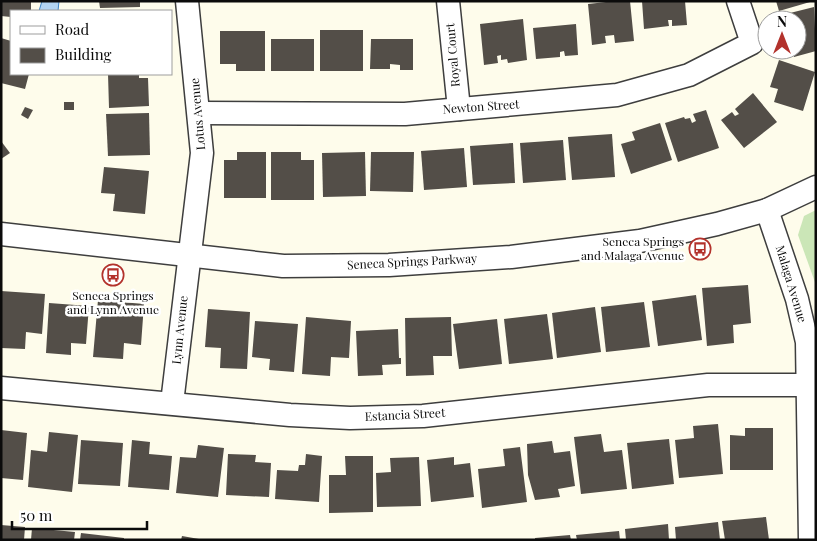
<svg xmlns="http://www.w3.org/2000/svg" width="817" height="541" font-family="'Playfair Display',serif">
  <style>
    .green { fill: #cbe6b7 }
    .water { fill: #b3d4f2; stroke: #3e83c5 }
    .building { fill: #534e48 }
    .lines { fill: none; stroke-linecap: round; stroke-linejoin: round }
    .minor-casing { stroke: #3e3e3e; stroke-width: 25 }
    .minor { stroke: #fff; stroke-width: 22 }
    .labels { text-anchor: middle; stroke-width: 5; stroke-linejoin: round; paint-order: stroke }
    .street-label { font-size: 12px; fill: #0b0b0b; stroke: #fff }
    .poi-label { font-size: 12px; fill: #0b0b0b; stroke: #fff; text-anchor: end }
  </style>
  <rect width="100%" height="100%" fill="#fefceb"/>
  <polygon class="green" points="816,210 816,285 798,235 804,216"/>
  <polygon class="water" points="42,1 59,1 58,11 39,11"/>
  <g class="building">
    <polygon points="1,1 31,1 31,11 11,11 11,17 1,16"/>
    <polygon points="99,1 140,1 140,7 100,8"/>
    <polygon points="615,1 630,1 634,41 615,43 614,35 605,36 606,43 592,45 588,4"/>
    <polygon points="642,1 685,1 687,25 672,26 672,20 668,20 669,26 644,29"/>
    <polygon points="776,1 810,1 810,2 779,11"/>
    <polygon points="814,7 816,51 794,57 792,50 797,50 797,20 783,20 782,15"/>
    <polygon points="523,19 527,60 508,63 507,59 501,60 501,55 497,56 498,63 484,65 480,24"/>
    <polygon points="576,24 578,55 565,56 564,51 560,52 560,57 536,59 533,28"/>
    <rect x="320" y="30" width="43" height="41"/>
    <polygon points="220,31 265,31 265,71 236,71 236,64 220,64"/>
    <polygon points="1,38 11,41 11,74 29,74 25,89 1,83"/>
    <rect x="271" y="39" width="43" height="32"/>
    <polygon points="371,39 413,39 413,70 400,70 400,65 390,64 390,69 370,69"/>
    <polygon points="779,60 815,72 803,111 774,102 778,89 770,87"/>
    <polygon points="108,74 139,74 139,78 148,78 149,106 109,108"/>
    <polygon points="753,93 777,122 744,148 721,120 732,112 735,116 739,114 735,109"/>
    <rect x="64" y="102" width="10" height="8"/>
    <polygon points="25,107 33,110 28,119 21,115"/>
    <polygon points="706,110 719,148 678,162 665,123 684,117 685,119 690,118 692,123 696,121 693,114"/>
    <polygon points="149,113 150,155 108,156 106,114"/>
    <polygon points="660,123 672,160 631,174 621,144 635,140 632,132"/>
    <polygon points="612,134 615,177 572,180 568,137"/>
    <polygon points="563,140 566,180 523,183 520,143"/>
    <polygon points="1,141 10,153 1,159"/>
    <polygon points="513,143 515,183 473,185 470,146"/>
    <polygon points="464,148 467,187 424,190 421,151"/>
    <polygon points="237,152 266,152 266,198 224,198 224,160 237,160"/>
    <polygon points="271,152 301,152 301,160 314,160 314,200 271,200"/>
    <polygon points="365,152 366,196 323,197 322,153"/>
    <polygon points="371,152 414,152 413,192 370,191"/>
    <polygon points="104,167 149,171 145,214 113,211 115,194 101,193"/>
    <polygon points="748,285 751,323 733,325 734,343 707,346 702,288"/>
    <polygon points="1,291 45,294 42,334 26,332 25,349 1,348"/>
    <polygon points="696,295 702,340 658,346 652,301"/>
    <polygon points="98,300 144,304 141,345 124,343 123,359 93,357"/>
    <polygon points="644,302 650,347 606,352 601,307"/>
    <polygon points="49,303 89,306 86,344 71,343 71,355 46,353"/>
    <polygon points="595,307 601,352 557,358 552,313"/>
    <polygon points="208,309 250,312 247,369 220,368 221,348 205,347"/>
    <polygon points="547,314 553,359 509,364 504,319"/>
    <polygon points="306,317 351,321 349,358 331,357 330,376 302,374"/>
    <polygon points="451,317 452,356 433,356 434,375 406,376 405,318"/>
    <polygon points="497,319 502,364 459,369 453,324"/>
    <polygon points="255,321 298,324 294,372 269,370 270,359 252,357"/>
    <polygon points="398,329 399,358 401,358 401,364 382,365 383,375 358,376 356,331"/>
    <polygon points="718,424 723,474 679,478 675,440 694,438 693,426"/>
    <polygon points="745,428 773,428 773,470 730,470 730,435 745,436"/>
    <polygon points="1,430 27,433 23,480 1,478"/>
    <polygon points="49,432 78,435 72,492 28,487 31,450 47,452"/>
    <polygon points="601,434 604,452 622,450 627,489 581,494 574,437"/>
    <polygon points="669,439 674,484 632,489 627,443"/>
    <polygon points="81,440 123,443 120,486 78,484"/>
    <polygon points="132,440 150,442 149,454 172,456 169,490 128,487"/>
    <polygon points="552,441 554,453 570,451 575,486 558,489 560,497 535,500 528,475 527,444"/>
    <polygon points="198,445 224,448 218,497 176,493 180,457 196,458"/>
    <polygon points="520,447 527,502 482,508 478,469 505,466 503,449"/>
    <polygon points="228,454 256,455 255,462 271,463 269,497 226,495"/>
    <polygon points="306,454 322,456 319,502 275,499 277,470 298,471 299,465 305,465"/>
    <polygon points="345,456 373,456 373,512 329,513 329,475 346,475"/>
    <polygon points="419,457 421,506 377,507 376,473 391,472 390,458"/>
    <polygon points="454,457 454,465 470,463 474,497 431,502 427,460"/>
    <polygon points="766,517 769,540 725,540 722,521"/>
    <polygon points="718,522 720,540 676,540 675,527"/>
    <polygon points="668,524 669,540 626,540 625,529"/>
    <polygon points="1,525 25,527 24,540 1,540"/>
    <polygon points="32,528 75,532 74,540 31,540"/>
    <polygon points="619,531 620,540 577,540 576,535"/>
    <polygon points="81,533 124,538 124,540 80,540"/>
    <polygon points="570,535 571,540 535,540 535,538"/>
    <polygon points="182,536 199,539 199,540 181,540"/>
  </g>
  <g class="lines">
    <g class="minor-casing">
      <g id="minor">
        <polyline points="448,1 459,109"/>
        <polyline points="200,113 405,114 617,95 689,75 752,43 738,1"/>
        <polyline points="767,210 797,299 807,342 810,540"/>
        <polyline points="1,234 283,266 389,265 511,257 640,241 717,224 767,210 816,187"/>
        <polyline points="1,388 290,415 350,418 423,416 708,385 809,385"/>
        <polyline points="172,403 202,153 187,1"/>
      </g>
    </g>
    <use href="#minor" class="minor"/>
  </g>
  <defs>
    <g id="bus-ring" transform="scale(1.125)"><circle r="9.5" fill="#fff" stroke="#b3322c" stroke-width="1.5"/><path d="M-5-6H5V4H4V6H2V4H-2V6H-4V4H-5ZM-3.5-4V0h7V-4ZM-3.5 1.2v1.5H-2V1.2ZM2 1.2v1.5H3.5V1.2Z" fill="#b3322c"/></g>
  </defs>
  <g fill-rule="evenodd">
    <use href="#bus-ring" x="700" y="249"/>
    <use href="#bus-ring" x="113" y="275"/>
  </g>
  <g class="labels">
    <g class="street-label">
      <text transform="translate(453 55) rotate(-95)" y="4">Royal Court</text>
      <text transform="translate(481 107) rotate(-4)" y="4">Newton Street</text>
      <text transform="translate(198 114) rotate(-95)" y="4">Lotus Avenue</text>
      <text transform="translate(412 262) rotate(-3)" y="4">Seneca Springs Parkway</text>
      <text transform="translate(791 284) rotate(73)" y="4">Malaga Avenue</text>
      <text transform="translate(180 330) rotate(-84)" y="4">Lynn Avenue</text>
      <text transform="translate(405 415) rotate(-3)" y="4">Estancia Street</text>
    </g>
    <g class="poi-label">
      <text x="684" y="246">Seneca Springs<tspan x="684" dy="14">and Malaga Avenue</tspan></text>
      <text x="113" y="300" text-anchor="middle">Seneca Springs<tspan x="113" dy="14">and Lynn Avenue</tspan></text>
    </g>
  </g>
  <rect width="817" height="541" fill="none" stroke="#0b0b0b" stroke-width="5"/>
  <rect x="10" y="10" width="162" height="65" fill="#ffffff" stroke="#9d9d9d"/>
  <rect x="20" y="26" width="25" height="8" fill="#ffffff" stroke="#9d9d9d"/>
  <text x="55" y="35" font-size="15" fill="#0b0b0b">Road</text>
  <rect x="20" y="48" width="25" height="15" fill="#534e48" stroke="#9d9d9d"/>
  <text x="55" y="60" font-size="15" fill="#0b0b0b">Building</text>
  <g transform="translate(782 35)"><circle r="24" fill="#ffffff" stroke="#9d9d9d"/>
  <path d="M0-4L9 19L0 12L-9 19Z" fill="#b3322c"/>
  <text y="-8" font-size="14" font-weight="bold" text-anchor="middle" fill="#0b0b0b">N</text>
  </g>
  <path d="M12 521v8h135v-8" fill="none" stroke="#0b0b0b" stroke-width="2.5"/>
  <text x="20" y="521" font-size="15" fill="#0b0b0b" stroke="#ffffff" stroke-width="4" paint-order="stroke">50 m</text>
</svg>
